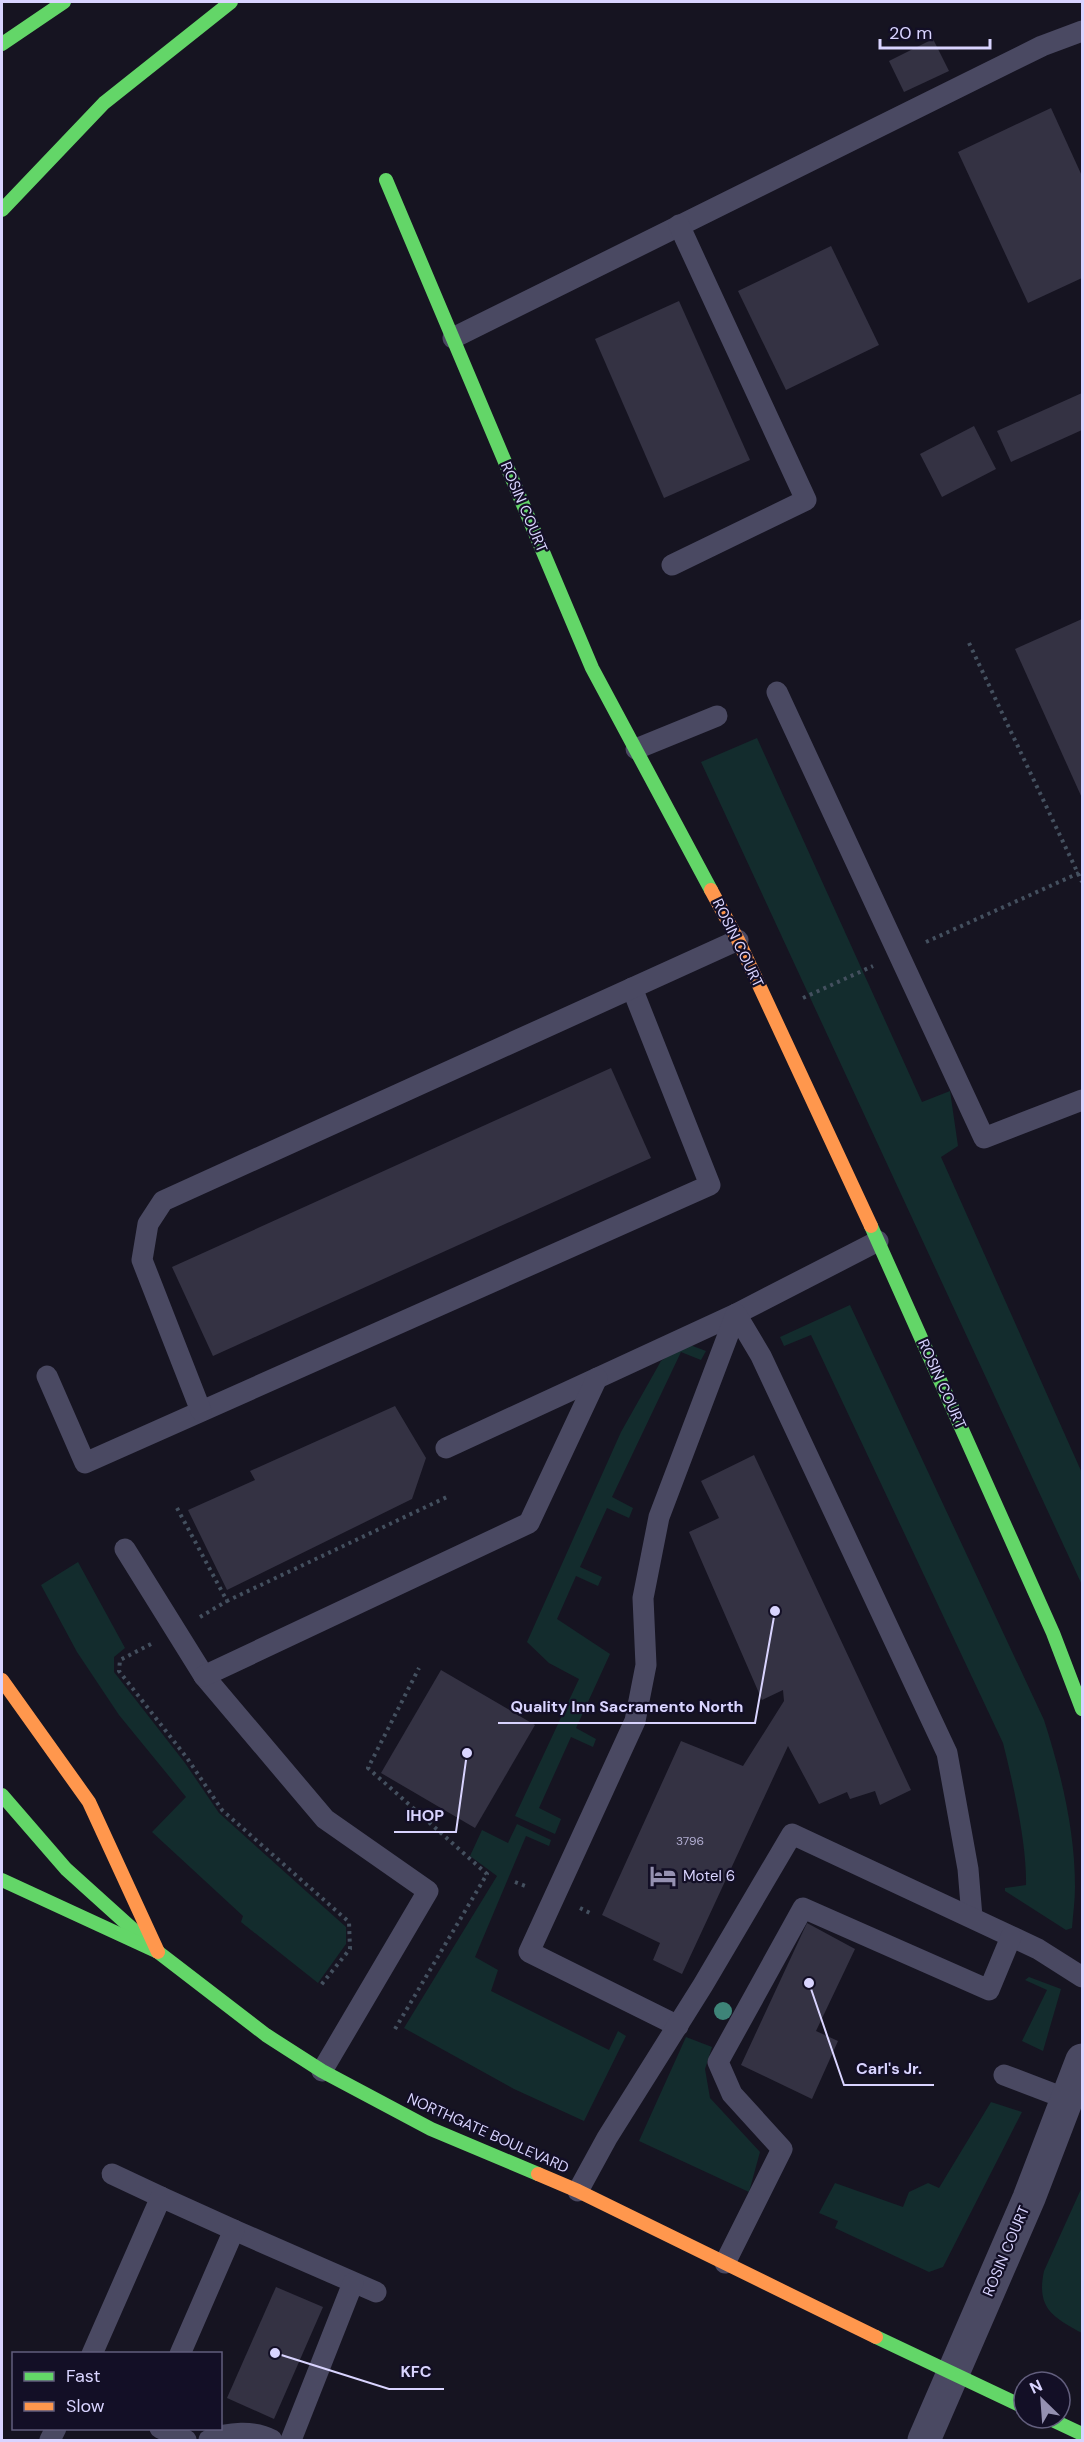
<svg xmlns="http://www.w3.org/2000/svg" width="1084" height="2442" font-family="'DM Sans',sans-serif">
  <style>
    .green { fill: #132c2d }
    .building { fill: #343243 }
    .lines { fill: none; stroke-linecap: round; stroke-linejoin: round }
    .path { stroke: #44505f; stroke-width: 4; stroke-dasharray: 3 4.5; stroke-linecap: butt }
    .lane { stroke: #4a4962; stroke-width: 21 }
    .street { stroke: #4a4962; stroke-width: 33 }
    .fast { stroke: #63d668; stroke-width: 14 }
    .slow { stroke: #ff974d; stroke-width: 14 }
    .tree { fill: #3e8478 }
    .labels { text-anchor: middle; stroke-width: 4.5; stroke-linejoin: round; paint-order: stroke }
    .number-label { font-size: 12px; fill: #b0acd0 }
    .street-label { font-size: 15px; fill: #d9d4ff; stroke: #130f26 }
    .poi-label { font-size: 15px; fill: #d9d4ff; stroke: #130f26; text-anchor: start }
    .leader { fill: none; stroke: #d9d4ff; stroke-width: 2 }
    .callout-dot { fill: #d9d4ff; stroke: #130f26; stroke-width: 2 }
    .callout-label { font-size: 16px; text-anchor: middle; font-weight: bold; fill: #d9d4ff; stroke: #130f26; stroke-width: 4.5; stroke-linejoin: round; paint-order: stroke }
  </style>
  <rect width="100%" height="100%" fill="#161421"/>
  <g class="green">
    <polygon points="757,738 922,1102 950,1091 958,1146 941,1157 1082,1473 1082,1585 701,762"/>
    <path d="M850,1305L1044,1720C1061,1773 1075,1830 1075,1887C1075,1900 1073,1914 1072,1928L1066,1930L1005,1891V1888L1026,1885C1027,1844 1013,1783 1003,1743L811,1335L784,1346L780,1337Z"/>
    <polygon points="690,1345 706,1351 701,1360 681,1352 612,1497 633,1508 629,1518 607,1508 580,1567 602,1577 598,1586 576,1576 557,1619 610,1654 576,1728 596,1739 593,1747 571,1737 539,1808 561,1819 555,1834 515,1816 579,1679 549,1663 527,1642 621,1432 661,1361 683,1346"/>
    <polygon points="78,1562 125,1648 114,1657 114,1672 185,1763 219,1813 346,1927 346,1944 318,1983 241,1922 243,1916 152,1832 186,1797 119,1715 77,1652 41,1585"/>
    <polygon points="517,1824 551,1840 549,1846 526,1836 475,1957 498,1970 491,1991 609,2050 618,2031 626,2036 584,2121 514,2089 404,2028 497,1876 470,1856 482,1830 508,1843"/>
    <polygon points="1029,1977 1061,1989 1043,2051 1022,2041 1047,1990 1025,1980"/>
    <polygon points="686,2037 712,2047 705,2069 710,2098 760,2152 749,2192 639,2141"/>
    <polygon points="991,2102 1022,2112 943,2267 929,2272 835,2228 838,2221 819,2213 835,2183 903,2207 909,2192 928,2183 939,2188"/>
    <path d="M1082,2187V2333C1053,2317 1036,2308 1044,2271Z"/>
  </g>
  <g class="building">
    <polygon points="933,39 949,71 904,92 889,61"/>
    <polygon points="1051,108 1082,176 1082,278 1028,303 958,152"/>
    <polygon points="831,246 879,345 786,390 738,291"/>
    <polygon points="679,301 750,460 664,498 595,339"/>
    <polygon points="1082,393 1082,430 1011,462 997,431"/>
    <polygon points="974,426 996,469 942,497 920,454"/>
    <polygon points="1082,619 1082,798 1015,649"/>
    <polygon points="611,1068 651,1158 213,1356 172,1267"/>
    <polygon points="395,1406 426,1458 412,1499 227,1590 188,1510 255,1480 250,1471"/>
    <polygon points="754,1455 911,1790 880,1805 875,1791 850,1799 847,1792 819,1804 788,1746 682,1974 653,1960 660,1943 602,1915 681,1741 743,1766 784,1701 783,1690 762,1700 689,1532 719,1518 701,1481"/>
    <polygon points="441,1670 535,1725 475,1828 381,1773"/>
    <polygon points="807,1923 855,1949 816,2031 838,2041 812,2099 741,2065"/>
    <polygon points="276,2287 323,2307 274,2419 227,2398"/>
  </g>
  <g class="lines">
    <g class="path">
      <polyline points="969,643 1082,882"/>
      <polyline points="926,942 1079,873"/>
      <polyline points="803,998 873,966"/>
      <polyline points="177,1508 227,1601 449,1496"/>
      <polyline points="200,1617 227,1601"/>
      <polyline points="151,1644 120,1660 119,1671 187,1758 222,1810 349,1922 350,1949 321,1985"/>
      <polyline points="515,1882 528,1887"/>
      <polyline points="580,1908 590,1913"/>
      <polyline points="395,2029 487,1874 368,1768 419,1668"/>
    </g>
    <g class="lane">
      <polyline points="453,338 1042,46 1082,31"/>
      <polyline points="672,565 806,500 679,225"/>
      <polyline points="777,692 984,1138 1082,1100"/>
      <polyline points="636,749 717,716"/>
      <polyline points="47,1376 85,1463 710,1185 632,988"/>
      <polyline points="201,1411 142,1260 148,1224 163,1201 738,940"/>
      <polyline points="446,1448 736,1314 878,1241"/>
      <polyline points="125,1549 204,1676 325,1819 428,1891 322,2071"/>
      <polyline points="204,1676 529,1523 597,1378"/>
      <polyline points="678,2026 529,1952 635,1721 646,1665 643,1598 659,1517 736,1314 761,1356 947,1753 968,1869 972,1917"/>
      <polyline points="1004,2075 1067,2099"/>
      <polyline points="112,2174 161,2197"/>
      <polyline points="578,2191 607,2138 703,1985 792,1834 1038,1949 1082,1977"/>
      <polyline points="234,2230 376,2292"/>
      <polyline points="725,2263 782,2149 732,2094 718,2062 803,1908 989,1990 1011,1937"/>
      <polyline points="92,2354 161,2197 234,2230 180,2354"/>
      <polyline points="160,2428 186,2440"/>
      <polyline points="50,2440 56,2428"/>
      <path d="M209,2440C228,2432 254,2430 272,2440"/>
      <polyline points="291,2440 353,2283"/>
    </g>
    <polyline class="street" points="924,2440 1029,2198 1082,2060"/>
    <g class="fast">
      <polyline points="2,44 64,2"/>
      <polyline points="386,180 592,668 711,890"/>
      <polyline points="2,210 104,103 231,2"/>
      <polyline points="871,1226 1053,1633 1082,1709"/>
      <polyline points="2,1795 66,1869 158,1952 266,2035 322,2071 431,2129 538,2174"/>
      <polyline points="2,1880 158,1952"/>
      <polyline points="876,2337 1024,2407"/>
      <polyline points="1048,2418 1082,2434"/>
    </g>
    <g class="slow">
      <polyline points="711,890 738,940 871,1226"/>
      <polyline points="2,1680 89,1802 158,1952"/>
      <polyline points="538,2174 578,2191 876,2337"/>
    </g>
  </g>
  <circle class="tree" cx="723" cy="2011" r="9"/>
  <defs>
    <g id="hotel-bare" transform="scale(2.07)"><path d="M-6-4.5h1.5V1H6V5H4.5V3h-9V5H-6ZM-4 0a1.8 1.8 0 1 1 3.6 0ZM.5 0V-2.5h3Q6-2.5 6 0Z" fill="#9591b1" stroke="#130f26" stroke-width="2.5" paint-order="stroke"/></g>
  </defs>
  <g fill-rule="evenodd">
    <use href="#hotel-bare" x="663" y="1876"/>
  </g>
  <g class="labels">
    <g class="number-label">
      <text x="690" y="1845">3796</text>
    </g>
    <g class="street-label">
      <text transform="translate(524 507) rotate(67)" y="5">ROSIN COURT</text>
      <text transform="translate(738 943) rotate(64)" y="5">ROSIN COURT</text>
      <text transform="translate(942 1384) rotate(66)" y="5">ROSIN COURT</text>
      <text transform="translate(488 2133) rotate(24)" y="5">NORTHGATE BOULEVARD</text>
      <text transform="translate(1006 2251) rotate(-67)" y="5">ROSIN COURT</text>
    </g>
    <g class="poi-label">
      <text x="683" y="1881">Motel 6</text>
    </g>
  </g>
  <path class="leader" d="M775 1611L755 1723H498M467 1753L456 1832H394M809 1983L844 2085H934M275 2353L389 2389H444"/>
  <g class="callout-dot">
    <circle cx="775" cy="1611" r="6"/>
    <circle cx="467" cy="1753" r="6"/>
    <circle cx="809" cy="1983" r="6"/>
    <circle cx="275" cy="2353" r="6"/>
  </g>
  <g class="callout-label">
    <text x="627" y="1712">Quality Inn Sacramento North</text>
    <text x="425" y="1821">IHOP</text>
    <text x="889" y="2074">Carl's Jr.</text>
    <text x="416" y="2377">KFC</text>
  </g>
  <rect width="1084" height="2442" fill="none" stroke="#d9d4ff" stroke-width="6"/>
  <rect x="12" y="2352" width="210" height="78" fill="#130f26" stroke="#625e7d" stroke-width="1.5"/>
  <rect x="24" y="2372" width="30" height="9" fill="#63d668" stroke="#625e7d" stroke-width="1.5"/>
  <text x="66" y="2382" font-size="18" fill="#d9d4ff">Fast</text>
  <rect x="24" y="2402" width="30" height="9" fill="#ff974d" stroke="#625e7d" stroke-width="1.5"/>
  <text x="66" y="2412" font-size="18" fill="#d9d4ff">Slow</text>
  <g transform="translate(1042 2400) rotate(335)"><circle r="28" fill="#130f26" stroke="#625e7d" stroke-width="1.5"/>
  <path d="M0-4.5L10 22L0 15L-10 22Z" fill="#9591b1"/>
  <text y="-9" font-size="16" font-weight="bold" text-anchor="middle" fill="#d9d4ff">N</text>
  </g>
  <path d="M880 39v9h110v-9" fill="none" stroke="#d9d4ff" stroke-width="3"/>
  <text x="889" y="39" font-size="18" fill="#d9d4ff" stroke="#130f26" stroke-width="4.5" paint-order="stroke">20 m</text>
</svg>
